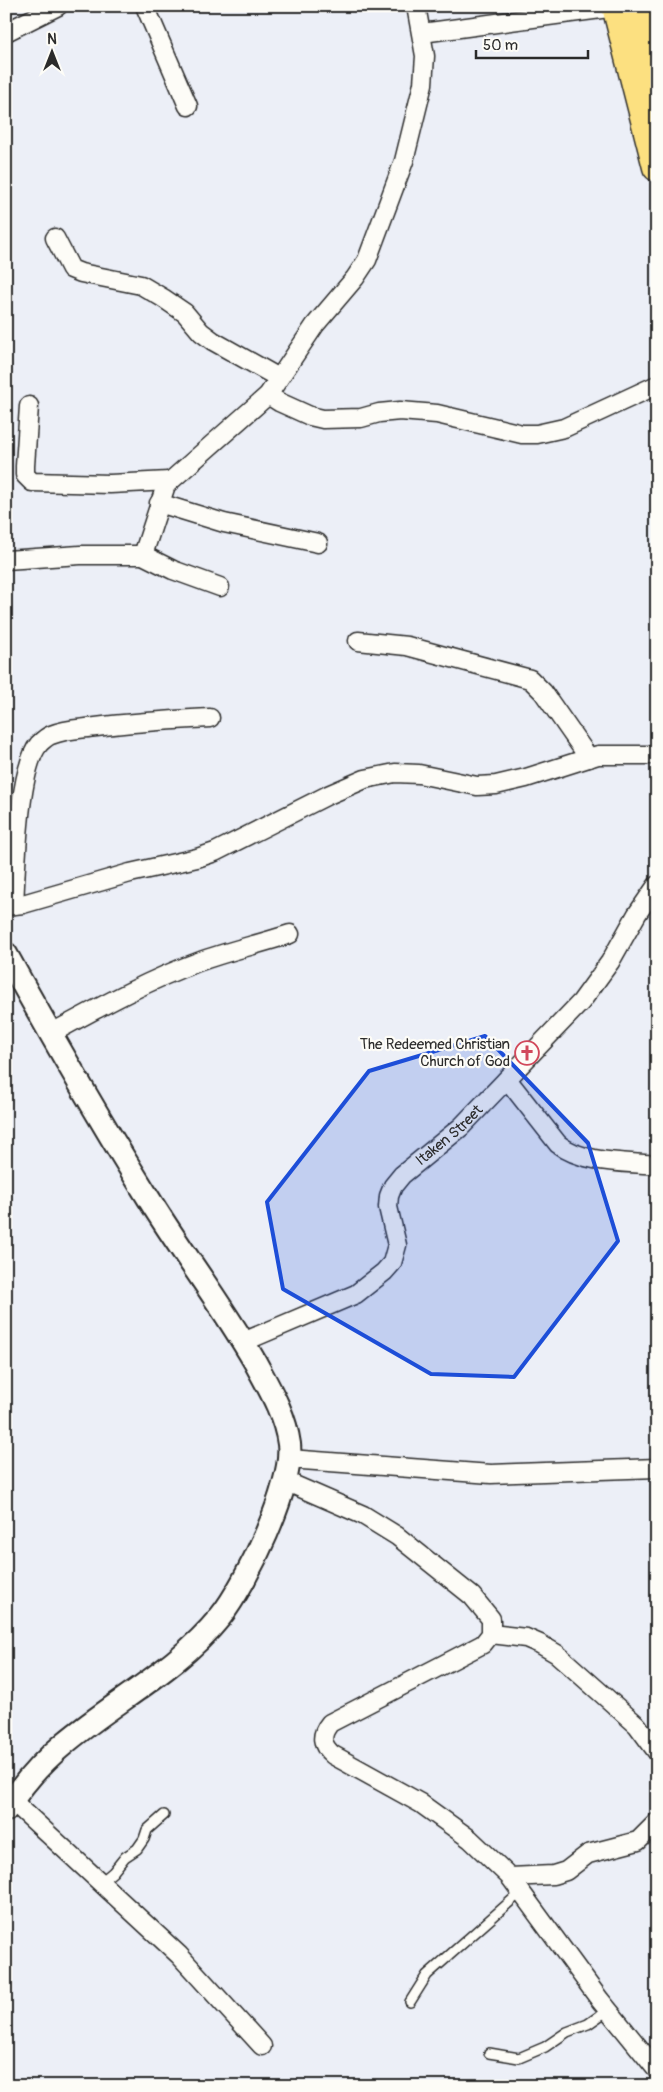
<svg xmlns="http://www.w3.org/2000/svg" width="663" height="2092" font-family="Pangolin,sans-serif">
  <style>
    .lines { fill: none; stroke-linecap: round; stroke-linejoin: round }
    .service-casing { stroke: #2b2b2b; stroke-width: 12 }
    .minor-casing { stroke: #2b2b2b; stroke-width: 21 }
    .tertiary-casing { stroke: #2b2b2b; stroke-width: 26 }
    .trunk-casing { stroke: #2b2b2b; stroke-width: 31 }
    .service { stroke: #fdfcf7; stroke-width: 9 }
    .minor { stroke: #fdfcf7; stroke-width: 18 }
    .tertiary { stroke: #fdfcf7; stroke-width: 22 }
    .trunk { stroke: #fce080; stroke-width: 28 }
    .marked { fill: #1d4ed8; fill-opacity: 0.2; stroke: #1d4ed8; stroke-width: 4; stroke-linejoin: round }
    .labels { text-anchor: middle; stroke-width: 4.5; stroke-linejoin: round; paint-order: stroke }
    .poi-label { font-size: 15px; fill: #2b2b2b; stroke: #fdfcf7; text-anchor: end }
    .street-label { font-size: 15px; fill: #2b2b2b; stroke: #fdfcf7 }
  </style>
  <rect width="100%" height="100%" fill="#eceff7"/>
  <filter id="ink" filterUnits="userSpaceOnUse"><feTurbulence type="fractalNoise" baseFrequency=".02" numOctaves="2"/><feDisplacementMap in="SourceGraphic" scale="10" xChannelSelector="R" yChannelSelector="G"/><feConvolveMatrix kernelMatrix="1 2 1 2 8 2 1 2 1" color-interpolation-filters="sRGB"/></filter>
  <g filter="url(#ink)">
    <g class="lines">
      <g class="service-casing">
        <g id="service">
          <polyline points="100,1883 113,1872 125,1857 137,1849 144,1839 147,1830 164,1815"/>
          <polyline points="410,2002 427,1975 521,1892"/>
          <polyline points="489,2053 519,2058 545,2047 567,2032 588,2024 608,2010"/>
        </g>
      </g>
      <g class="minor-casing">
        <g id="minor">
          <polyline points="145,6 188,106"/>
          <polyline points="6,32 58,6"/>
          <polyline points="422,33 616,7"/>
          <polyline points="55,238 71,269 81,273 141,285 163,298 185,313 201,332 213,341 279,378"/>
          <polyline points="268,395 279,402 310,416 323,419 361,418 379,413 400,411 437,414 522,434 537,434 564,428 657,385"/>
          <polyline points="29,406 25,466 25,475 32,482 110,484 169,481"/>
          <polyline points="159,503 224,523 318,543"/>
          <polyline points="143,555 166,485 268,395 315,325 355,278 367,260 404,161 423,84 425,56 416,6"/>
          <polyline points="6,560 80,555 143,555 173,570 220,587"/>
          <polyline points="358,641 407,646 530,679 543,692 589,758"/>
          <path d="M14,905C16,871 18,768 39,744C42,741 46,737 51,735C65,729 81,729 96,727C134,722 172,720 210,718"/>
          <polyline points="6,906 23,904 130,873 197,858 215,852 328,795 365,779 395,773 419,774 477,786 496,785 526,778 598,755 657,755"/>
          <path d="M50,1034C98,1008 146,981 198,962C228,951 260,944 290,934"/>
          <path d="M507,1079L558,1144C583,1164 626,1162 657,1165"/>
          <path id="s1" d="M243,1342L356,1294L384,1272L392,1263L397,1245L388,1207L389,1196L393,1186L402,1175L461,1127L581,1002L610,962L637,914L657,885"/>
          <polyline points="289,1459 491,1474 657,1468"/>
          <path d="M285,1481L363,1515L397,1536L472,1596L491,1619V1634L483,1644L330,1723C320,1735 321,1745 333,1755L420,1803L470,1839L510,1877L600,2000L657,2070"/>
          <polyline points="491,1634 526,1638 540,1644 557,1654 637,1725 657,1752"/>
          <polyline points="6,1795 179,1955 262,2046"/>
          <polyline points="510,1877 553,1875 566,1871 588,1854 638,1841 657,1822"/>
        </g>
      </g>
      <g class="tertiary-casing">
        <path id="tertiary" d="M6,954C52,1037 99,1119 149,1199C183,1254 223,1306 255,1362C269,1388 285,1414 289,1444C294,1485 246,1585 220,1617C178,1669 116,1700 65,1743C43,1761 21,1786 6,1810"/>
      </g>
      <g class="trunk-casing">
        <g id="trunk">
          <polyline points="616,6 657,167"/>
          <polyline points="636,6 655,80"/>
        </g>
      </g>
      <use href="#service" class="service"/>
      <use href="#minor" class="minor"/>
      <use href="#tertiary" class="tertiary"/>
      <use href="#trunk" class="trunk"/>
    </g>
  </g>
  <path class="marked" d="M485,1036L588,1143L618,1241L514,1377L431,1374L283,1289L267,1202L369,1071Z"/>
  <defs>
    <g id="church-ring" transform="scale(1.25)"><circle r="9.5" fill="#fdfcf7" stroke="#d1495b" stroke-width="1.5"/><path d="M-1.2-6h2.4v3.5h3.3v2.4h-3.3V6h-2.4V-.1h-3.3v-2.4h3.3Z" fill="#d1495b"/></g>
  </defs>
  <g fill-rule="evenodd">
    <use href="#church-ring" x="527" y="1053"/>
  </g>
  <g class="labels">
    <g class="poi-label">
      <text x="510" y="1049">The Redeemed Christian<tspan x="510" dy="17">Church of God</tspan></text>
    </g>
    <g class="street-label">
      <text dy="5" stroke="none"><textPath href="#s1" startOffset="326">Itaken Street</textPath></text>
    </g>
  </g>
  <rect width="663" height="2092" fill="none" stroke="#fdfcf7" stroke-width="25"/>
  <rect x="12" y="12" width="638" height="2067" fill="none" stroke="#2b2b2b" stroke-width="2" filter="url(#ink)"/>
  <g transform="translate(52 52)" stroke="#fdfcf7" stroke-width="4" paint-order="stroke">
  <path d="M0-4L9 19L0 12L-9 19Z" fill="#2b2b2b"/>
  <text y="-8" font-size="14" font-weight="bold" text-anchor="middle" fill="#2b2b2b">N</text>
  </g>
  <path d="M476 50v8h112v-8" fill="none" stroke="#2b2b2b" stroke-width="2.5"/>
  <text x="483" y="50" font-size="15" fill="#2b2b2b" stroke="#fdfcf7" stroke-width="4" paint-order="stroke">50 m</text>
</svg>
